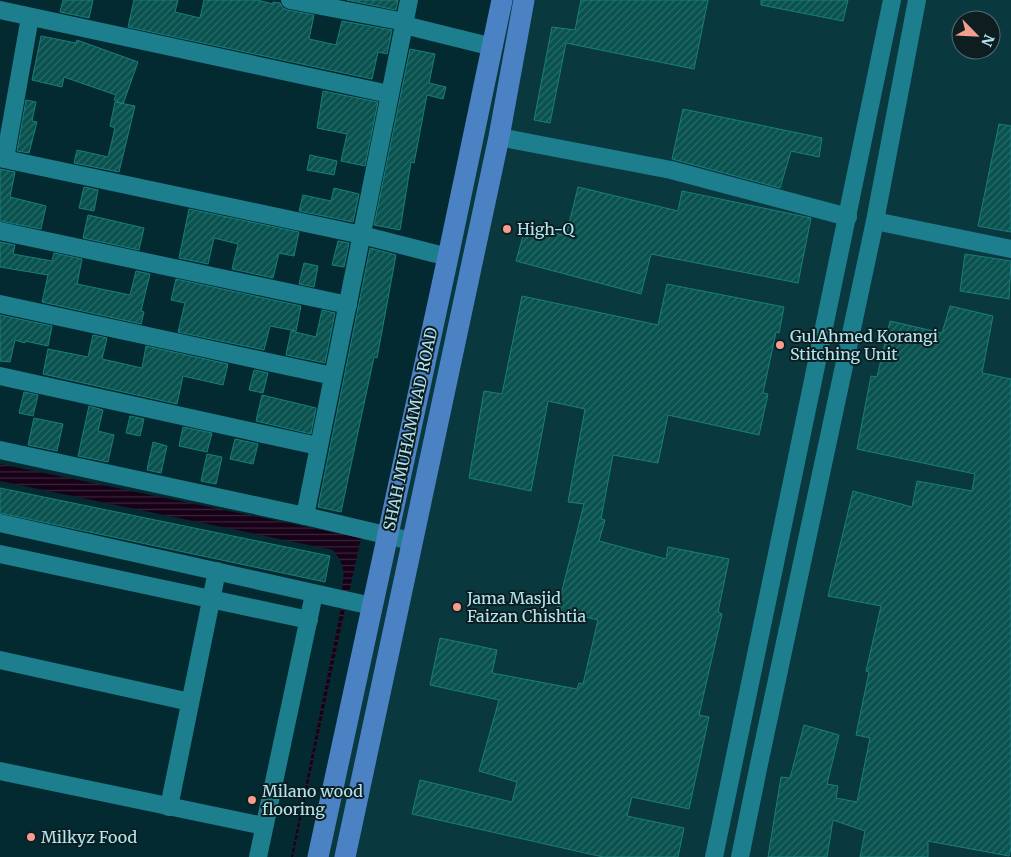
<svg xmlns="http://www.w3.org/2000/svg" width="1011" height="857" font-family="Merriweather,serif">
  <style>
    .built { fill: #09383f; fill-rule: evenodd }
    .water { fill: url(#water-rules) }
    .building { fill: url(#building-hatch); stroke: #197f7a }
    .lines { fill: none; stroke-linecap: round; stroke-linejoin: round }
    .minor { stroke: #1d7e8d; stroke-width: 18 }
    .major { stroke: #4b82c4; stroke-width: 21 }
    .poi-dot { fill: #f59d8e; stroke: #0e1e20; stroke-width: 2 }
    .labels { text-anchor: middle; stroke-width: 4; stroke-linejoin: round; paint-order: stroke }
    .poi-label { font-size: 16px; fill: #b2e6ef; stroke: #0e1e20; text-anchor: start }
    .street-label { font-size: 16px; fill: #b2e6ef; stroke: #0e1e20 }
  </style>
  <defs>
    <pattern id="water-rules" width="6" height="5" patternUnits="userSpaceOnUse" patternTransform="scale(1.25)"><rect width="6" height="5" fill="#180017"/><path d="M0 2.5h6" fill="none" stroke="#372539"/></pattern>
    <pattern id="building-hatch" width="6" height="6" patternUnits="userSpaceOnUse" patternTransform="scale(1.25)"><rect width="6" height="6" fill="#09524f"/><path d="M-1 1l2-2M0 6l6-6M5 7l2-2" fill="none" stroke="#2a6b69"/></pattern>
  </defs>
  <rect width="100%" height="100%" fill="#022a30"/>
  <path class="built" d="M501,0H1011V857H323ZM961,20H991V50H961Z"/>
  <g class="water">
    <path d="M0,464L361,538L349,593L342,591C344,573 346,566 333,550L0,481Z"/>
    <polygon points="342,603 346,604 293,857 291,857"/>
  </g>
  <g class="building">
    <polygon points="63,0 93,0 89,18 60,12"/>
    <polygon points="134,0 178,0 175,12 200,18 204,0 257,0 273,4 273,2 280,3 283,8 288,10 314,15 309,39 336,45 342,21 392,30 387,54 378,52 372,79 128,27"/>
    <polygon points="347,0 398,0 396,10"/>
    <polygon points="581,0 708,0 694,69 566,43 550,123 534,120 552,27 575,30"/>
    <polygon points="761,0 848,0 843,21 761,5"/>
    <polygon points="41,36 76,43 77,40 138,62 123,104 114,100 116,95 64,77 62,87 32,80"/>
    <polygon points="410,49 435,54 429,83 446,87 443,99 427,95 414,163 411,162 400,230 374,225"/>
    <polygon points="323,91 378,102 365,166 341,161 347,134 317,128"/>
    <polygon points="26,100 36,102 32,121 37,122 29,153 17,151"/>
    <polygon points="115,102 135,106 119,172 74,163 77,150 108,157 115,128 110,126"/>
    <polygon points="683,109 822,138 819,157 791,151 780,188 672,159"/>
    <polygon points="999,124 1011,126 1011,232 978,226"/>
    <polygon points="310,155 337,161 334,175 307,170"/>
    <polygon points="0,169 15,172 10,197 46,206 41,229 0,221"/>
    <polygon points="84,187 98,190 94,211 79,208"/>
    <polygon points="578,187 678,211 682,191 811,218 798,283 651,254 641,294 516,261 526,225 566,236"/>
    <polygon points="334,188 359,194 353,222 299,211 303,195 331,201"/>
    <polygon points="189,209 299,232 294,256 279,253 273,278 232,269 238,244 214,238 208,264 179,258"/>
    <polygon points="88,215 144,228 139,250 83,238"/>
    <polygon points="338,241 349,243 344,267 332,265"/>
    <polygon points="0,242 15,245 13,254 52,261 54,253 82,259 77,284 130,295 136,271 150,274 141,311 144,312 141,324 42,302 48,275 0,267"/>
    <polygon points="370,248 396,255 377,358 374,357 341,512 318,507"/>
    <polygon points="965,254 1011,261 1009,299 960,291"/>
    <polygon points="304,263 318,266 314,287 299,284"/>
    <polygon points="176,279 301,306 296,331 270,326 264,350 178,332 185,303 171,300"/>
    <polygon points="667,284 784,307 779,333 776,332 763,393 768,394 759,435 668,415 658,463 613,455 601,519 605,520 599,541 666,559 668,547 729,559 718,612 722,614 699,715 709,717 689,809 632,797 627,816 684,828 678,857 603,857 412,814 420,780 512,802 517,782 479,771 499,700 430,685 440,638 497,650 492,673 577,689 579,683 583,684 598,620 557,610 584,504 568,502 585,409 548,401 531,491 469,478 484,391 502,394 522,296 658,325"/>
    <polygon points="950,306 993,316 982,373 1011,379 1011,848 1009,856 928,841 928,857 860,857 865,831 833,820 827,857 768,857 781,777 790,778 804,725 839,735 827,784 838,786 836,798 857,802 870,738 856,735 869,672 866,671 881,606 828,596 853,491 912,507 917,481 972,491 975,474 857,449 871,376 877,377 890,321 942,333"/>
    <polygon points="322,310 335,313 325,363 286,355 291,331 316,337"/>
    <polygon points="0,315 52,326 48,346 25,341 25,343 15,340 10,362 0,361"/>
    <polygon points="93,335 107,338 102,359 142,368 146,346 228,364 223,385 183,376 177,404 43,374 48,349 88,357"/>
    <polygon points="254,370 268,373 263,393 249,390"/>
    <polygon points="24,392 38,395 33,416 19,413"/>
    <polygon points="262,395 316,408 311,434 256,421"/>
    <polygon points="89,406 103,410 98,431 114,435 108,462 78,456"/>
    <polygon points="130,416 144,419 140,436 126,433"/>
    <polygon points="34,418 63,424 57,451 28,445"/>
    <polygon points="183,427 212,433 207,452 179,446"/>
    <polygon points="235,439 258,444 253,464 230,459"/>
    <polygon points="153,442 167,446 161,473 147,470"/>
    <polygon points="207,454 222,457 216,484 201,481"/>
    <polygon points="0,488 330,556 325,582 0,513"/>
  </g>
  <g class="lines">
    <g class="minor">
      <polyline points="290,0 405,22"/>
      <polyline points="0,10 389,94"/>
      <polyline points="404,25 493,47"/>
      <polyline points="499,137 671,170 848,217"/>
      <polyline points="0,158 362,235 448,257"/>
      <polyline points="5,159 30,17"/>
      <polyline points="875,221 1011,249"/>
      <polyline points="0,231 348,305"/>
      <polyline points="0,304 333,376"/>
      <polyline points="0,376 318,446"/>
      <polyline points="0,450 305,516 411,541"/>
      <polyline points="305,516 409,0"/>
      <polyline points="0,523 372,606"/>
      <polyline points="0,554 309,620"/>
      <polyline points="0,660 190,702"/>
      <polyline points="0,771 264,826"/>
      <polyline points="169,807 217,571"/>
      <polyline points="258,857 314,594"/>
      <polyline points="714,857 892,0"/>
      <polyline points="740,857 759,764 875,221 917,0"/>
    </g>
    <g class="major">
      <polyline points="318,857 448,257 502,0"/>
      <polyline points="345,857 499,137 524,0"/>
    </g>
  </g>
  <g class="poi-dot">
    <circle cx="507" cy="229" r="5"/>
    <circle cx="780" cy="345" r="5"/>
    <circle cx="457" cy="607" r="5"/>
    <circle cx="252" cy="800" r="5"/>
    <circle cx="31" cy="837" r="5"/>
  </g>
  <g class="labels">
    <g class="poi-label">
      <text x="517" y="235">High-Q</text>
      <text x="790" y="342">GulAhmed Korangi<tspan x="790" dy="18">Stitching Unit</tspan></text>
      <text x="467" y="604">Jama Masjid<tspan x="467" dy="18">Faizan Chishtia</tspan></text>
      <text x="262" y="797">Milano wood<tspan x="262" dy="18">flooring</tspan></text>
      <text x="41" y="843">Milkyz Food</text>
    </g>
    <g class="street-label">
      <text transform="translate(410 429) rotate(-78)" y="6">SHAH MUHAMMAD ROAD</text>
    </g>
  </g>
  <g transform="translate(976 35) rotate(114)"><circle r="24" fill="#0e1e20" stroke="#506e73"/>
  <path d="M0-4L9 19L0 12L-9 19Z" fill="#f59d8e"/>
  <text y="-8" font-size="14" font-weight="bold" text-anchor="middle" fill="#b2e6ef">N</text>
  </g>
</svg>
